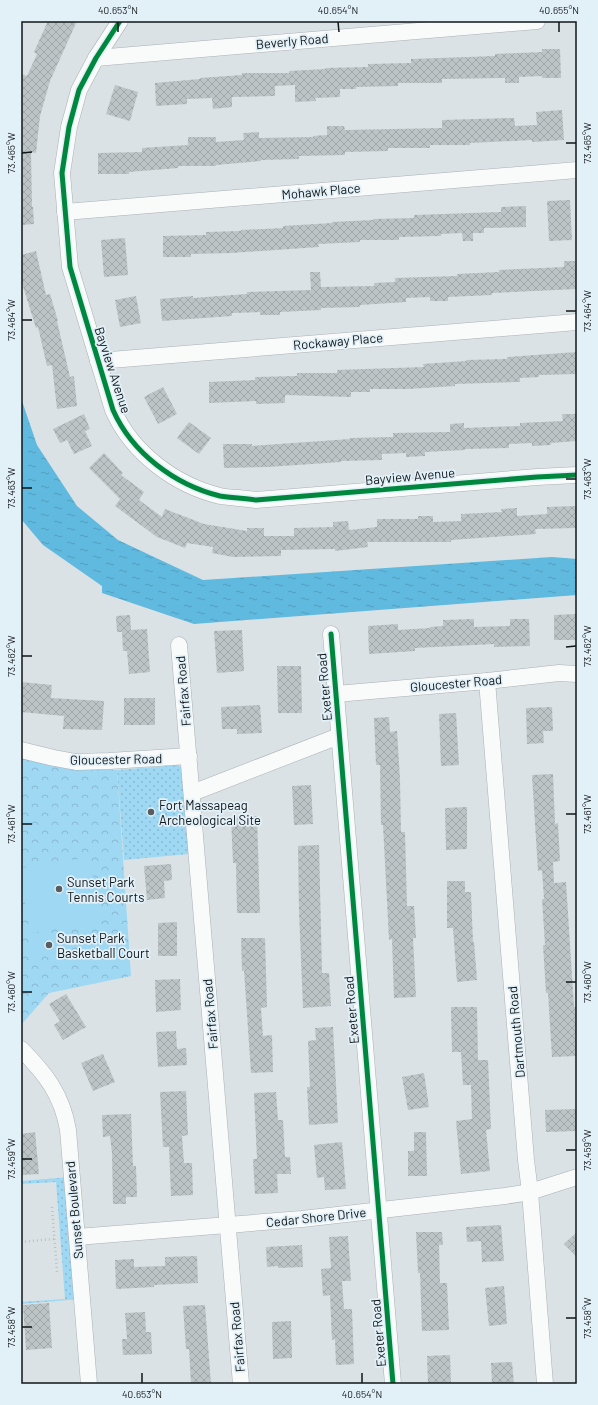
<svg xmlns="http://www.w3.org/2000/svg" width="598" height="1405" font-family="Barlow,sans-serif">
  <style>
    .grass { fill: url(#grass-dots) }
    .park { fill: url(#park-crowns) }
    .pitch { fill: #9fd8f3 }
    .water { fill: url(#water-ripples) }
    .building { fill: url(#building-cross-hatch) }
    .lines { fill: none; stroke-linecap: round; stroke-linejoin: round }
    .minor-casing { stroke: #abb0b4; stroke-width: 17 }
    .path { stroke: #bfc1c3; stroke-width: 2.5; stroke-dasharray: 1 3; stroke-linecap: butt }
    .minor { stroke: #f9fbfb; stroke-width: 16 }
    .cycleway-casing { stroke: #e2f0f8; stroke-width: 8 }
    .cycleway { stroke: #00873e; stroke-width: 5 }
    .ticks { fill: none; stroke: #111618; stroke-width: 1.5 }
    .poi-dot { fill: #575d60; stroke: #e2f0f8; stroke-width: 1.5 }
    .labels { text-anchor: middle; stroke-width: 3.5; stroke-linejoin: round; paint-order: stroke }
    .street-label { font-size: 13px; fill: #111618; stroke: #e2f0f8 }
    .poi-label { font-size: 13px; fill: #111618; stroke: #e2f0f8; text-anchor: start }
    .neatline { fill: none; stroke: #111618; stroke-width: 1.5 }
    .ticks-label { font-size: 10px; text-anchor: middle; fill: #111618 }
  </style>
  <defs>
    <pattern id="grass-dots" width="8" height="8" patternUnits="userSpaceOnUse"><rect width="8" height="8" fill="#9fd8f3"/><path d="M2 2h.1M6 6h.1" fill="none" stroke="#88b9d0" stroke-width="1.8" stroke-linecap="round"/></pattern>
    <pattern id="park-crowns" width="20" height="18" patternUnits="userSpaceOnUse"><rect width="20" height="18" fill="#9fd8f3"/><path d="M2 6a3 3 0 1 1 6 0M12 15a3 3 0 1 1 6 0" fill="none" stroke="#88b9d0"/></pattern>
    <pattern id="water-ripples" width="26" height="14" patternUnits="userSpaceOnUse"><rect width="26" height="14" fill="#60b9de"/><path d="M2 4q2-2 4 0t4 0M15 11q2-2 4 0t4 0" fill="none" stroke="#529ebe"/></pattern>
    <pattern id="building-cross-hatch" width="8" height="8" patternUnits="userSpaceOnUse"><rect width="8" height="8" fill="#bdc4c6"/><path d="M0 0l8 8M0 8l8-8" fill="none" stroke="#a1a8a9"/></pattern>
  </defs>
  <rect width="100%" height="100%" fill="#dae2e5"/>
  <g class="grass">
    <polygon points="178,765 182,768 189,854 124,860 117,770"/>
    <polygon points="70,1177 81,1299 21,1304 21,1302 65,1299 56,1182 21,1184 21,1181"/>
  </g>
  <polygon class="park" points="21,756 58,767 117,770 131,976 49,993 21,1025"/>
  <g class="pitch">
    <polygon points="90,857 100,922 30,933 21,877 21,868"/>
    <polygon points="66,932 70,952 32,958 29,938"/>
  </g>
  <polygon class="water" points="21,398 37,445 77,506 118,540 203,580 552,557 577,559 577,595 194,624 102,593 102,586 43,545 21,519"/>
  <g class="building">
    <polygon points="48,21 77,21 50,81 40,116 36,153 31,152 32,207 33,207 34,224 21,225 21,74 27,76 37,54 34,52"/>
    <polygon points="542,49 560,49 561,78 542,78 542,76 519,77 519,83 505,83 505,78 442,79 442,83 398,83 398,86 356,87 356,89 340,89 340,97 315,98 316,101 295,102 295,85 275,86 275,96 232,97 232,107 213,109 212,98 187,99 187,104 156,106 155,83 200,79 200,78 242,75 242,73 289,73 289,71 325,69 325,68 368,67 368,64 411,63 411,59 495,56 495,54 542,52"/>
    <polygon points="115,85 138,92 130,121 106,114"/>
    <polygon points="562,110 564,140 532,142 532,140 470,143 470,145 430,145 430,148 388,148 388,151 345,152 345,155 299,156 299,159 261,160 261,161 216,165 216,166 178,166 178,168 129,172 129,174 98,174 98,153 142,152 142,148 188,145 188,137 216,137 216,142 244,140 243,133 259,132 259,138 313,137 313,136 327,135 327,126 344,126 345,130 442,128 442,120 514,118 515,126 537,125 536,112"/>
    <polygon points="570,200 572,240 549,241 547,201"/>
    <polygon points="526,206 526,227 484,228 484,233 473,233 473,241 463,241 462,233 441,234 441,236 399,237 399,240 360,240 360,242 318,244 319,247 232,253 191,254 191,257 163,257 163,236 206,235 206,232 241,231 241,230 283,228 283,226 332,223 332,222 373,220 373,219 414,218 414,215 501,212 501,207"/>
    <polygon points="125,238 128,275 104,277 101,240"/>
    <polygon points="36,251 46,295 50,294 58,321 57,321 70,377 74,376 77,406 57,409 52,365 47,366 38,327 36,328 21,280 21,255"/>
    <polygon points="564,261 575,261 577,289 492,293 492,295 448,297 448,301 430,301 430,297 406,298 406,302 360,305 360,307 321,308 321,310 280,312 280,315 260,315 260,312 232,313 232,316 162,321 160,299 193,296 193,298 247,294 247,292 311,290 310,272 320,272 321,287 374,286 374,283 395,282 395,278 457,276 457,274 499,272 499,270 564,267"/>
    <polygon points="136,296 141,323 120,327 115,300"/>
    <polygon points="577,352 577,374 539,375 539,377 520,378 520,382 455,384 455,386 408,389 370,389 370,392 351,392 351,397 285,395 285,403 256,404 256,401 209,403 209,382 255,380 255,377 297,376 297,373 337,373 337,370 424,367 423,364 466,361 466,360 507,359 507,357"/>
    <polygon points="163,387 177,414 158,424 144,397"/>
    <polygon points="84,414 90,429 85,431 92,446 74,454 67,440 60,443 53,429"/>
    <polygon points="562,414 577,414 577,441 551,443 551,445 532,446 532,443 509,444 509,448 465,449 465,450 425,452 425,456 406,457 406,453 382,454 382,460 341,461 341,462 268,467 224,468 223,444 252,444 252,446 350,439 350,438 393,437 393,433 450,432 450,424 464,423 464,428 520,426 520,423 563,421"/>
    <polygon points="189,422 211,438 199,454 177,438"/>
    <polygon points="104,453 123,473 121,475 144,492 139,500 162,517 165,509 204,524 247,531 247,528 264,528 264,536 294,536 294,528 333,527 333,522 348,521 349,530 377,527 377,519 418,519 418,516 433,516 433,522 461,521 461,514 502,512 501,509 517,508 517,516 547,514 547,507 576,506 576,528 535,529 536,534 451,540 451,542 367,542 368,547 335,551 335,549 281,550 281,556 233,557 212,553 213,547 187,543 185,548 157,537 115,506 120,499 89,468"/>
    <polygon points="577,614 577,640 554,640 554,615"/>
    <polygon points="130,615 131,630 147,629 150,672 129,674 127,651 123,651 122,632 117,632 116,616"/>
    <polygon points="474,619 474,627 510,626 510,619 529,619 530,646 494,647 494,644 415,648 415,651 369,654 368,626 398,624 398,630 430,628 430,627 443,626 443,620"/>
    <polygon points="242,630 244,671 217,673 214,631"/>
    <polygon points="277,666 301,666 302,713 278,713"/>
    <polygon points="21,682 52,685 51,698 104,701 102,730 63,729 64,716 21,712"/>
    <rect x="124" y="698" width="31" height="27"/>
    <polygon points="260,705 262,733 237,734 237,729 222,729 221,707"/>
    <polygon points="552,707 553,731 543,731 544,743 527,744 526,708"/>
    <polygon points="456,713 459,765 441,766 439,714"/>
    <polygon points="389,717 390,732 397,731 400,779 401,832 405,832 407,906 414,906 416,938 413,938 416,997 394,998 392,939 389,940 383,825 381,825 380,765 376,765 374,718"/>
    <polygon points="553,774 555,824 558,823 560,861 553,862 554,883 566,882 574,1007 576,1007 577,1056 552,1057 548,993 546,993 543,945 545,945 542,899 544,899 542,870 538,871 532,775"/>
    <polygon points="311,785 313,824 294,825 292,786"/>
    <polygon points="467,807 467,849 446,850 445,808"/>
    <polygon points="257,816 260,913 237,913 236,863 233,863 231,817"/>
    <polygon points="319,845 322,973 329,973 331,1006 303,1008 299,911 298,846"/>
    <polygon points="171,864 172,880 164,881 165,898 147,900 144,866"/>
    <polygon points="447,881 465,881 465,892 471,892 473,942 474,942 477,980 457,982 453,928 447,928"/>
    <polygon points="177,922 177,956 158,956 158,923"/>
    <polygon points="241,938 265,938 267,1007 261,1008 263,1036 272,1035 273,1072 251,1073 244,970 242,971"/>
    <polygon points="180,979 181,1010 156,1012 155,980"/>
    <polygon points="66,994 86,1027 63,1040 54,1025 60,1021 49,1004"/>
    <polygon points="451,1007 477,1007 478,1060 488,1060 491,1129 486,1130 490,1171 461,1174 456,1121 472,1119 471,1085 463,1085 461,1052 452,1052"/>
    <polygon points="333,1027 338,1123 309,1125 307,1087 310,1087 308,1041 316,1040 315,1028"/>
    <polygon points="176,1031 177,1049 186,1048 187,1065 158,1067 156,1032"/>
    <polygon points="103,1054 115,1082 93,1091 81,1063"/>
    <polygon points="424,1073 429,1107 408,1110 402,1077"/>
    <polygon points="186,1091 188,1135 182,1136 184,1163 192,1163 193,1195 171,1196 169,1147 163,1147 160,1092"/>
    <polygon points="276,1092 278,1120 283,1120 285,1157 290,1157 291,1174 277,1174 278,1193 255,1194 253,1159 257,1159 254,1093"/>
    <polygon points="577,1109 577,1131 546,1132 545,1110"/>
    <polygon points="131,1114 133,1166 136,1166 137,1197 126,1197 126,1204 113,1204 112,1153 110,1136 103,1137 102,1115"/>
    <polygon points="35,1132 39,1174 21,1175 21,1134"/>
    <polygon points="414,1132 426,1132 427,1176 408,1176 408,1151 414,1151"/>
    <polygon points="342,1142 346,1189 325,1190 324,1177 317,1178 314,1145"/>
    <polygon points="501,1225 504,1261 482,1262 481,1241 467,1242 466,1227"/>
    <polygon points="416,1232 442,1232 443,1245 439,1245 440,1283 447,1283 449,1330 422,1331 420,1273 418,1273"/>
    <polygon points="577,1232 577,1257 564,1244"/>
    <polygon points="348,1236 351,1281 342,1281 344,1309 352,1309 354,1364 336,1365 335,1339 332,1340 330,1295 323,1296 321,1269 331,1268 329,1237"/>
    <polygon points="302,1245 303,1267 278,1268 278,1266 267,1267 266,1247"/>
    <polygon points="197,1256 198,1283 154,1285 154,1287 116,1289 115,1260 134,1259 134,1267 165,1266 165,1257"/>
    <polygon points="504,1286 507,1324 489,1326 485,1288"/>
    <polygon points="49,1303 52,1348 26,1350 23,1305"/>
    <polygon points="205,1305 211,1384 191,1384 189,1349 186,1349 183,1306"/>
    <polygon points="145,1312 146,1332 151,1332 152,1354 123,1355 122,1339 127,1339 125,1313"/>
    <polygon points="291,1321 292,1358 273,1359 272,1322"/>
    <polygon points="450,1355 451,1384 428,1384 427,1356"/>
    <polygon points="512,1362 514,1384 492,1384 491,1363"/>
  </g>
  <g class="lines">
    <g class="minor-casing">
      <g id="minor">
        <path d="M120,21L96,58L79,90L69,127L62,173L70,267L113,410C132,453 175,485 220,496C231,498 244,498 256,500L537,477L577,475"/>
        <polyline points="96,58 537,21"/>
        <polyline points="65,212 577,170"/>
        <polyline points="98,361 577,322"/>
        <polyline points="331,634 393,1384"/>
        <polyline points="179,645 241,1384"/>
        <polyline points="487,681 526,1160 530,1192 545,1384"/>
        <polyline points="336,694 487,681 559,673 577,674"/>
        <polyline points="21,750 54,758 76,762 109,761 189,756"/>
        <polyline points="192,793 339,736"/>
        <path d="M21,1049C46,1074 62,1095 68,1130L89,1384"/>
        <polyline points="77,1237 302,1219 505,1196 530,1192 577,1177"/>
      </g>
    </g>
    <g class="path">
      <polyline points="21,902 25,901"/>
      <polyline points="52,1207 57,1272"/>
      <polyline points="21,1242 54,1239"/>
    </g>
    <use href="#minor" class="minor"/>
    <g class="cycleway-casing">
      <g id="cycleway">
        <path d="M120,21L96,58L79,90L69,127L62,173L70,267L113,410C132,453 175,485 220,496C231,498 244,498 256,500L537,477L577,475"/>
        <polyline points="331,634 393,1384"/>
      </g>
    </g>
    <use href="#cycleway" class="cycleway"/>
  </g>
  <path class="ticks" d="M118,22V32M338,22L339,32M559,22V32M566,143H576M22,153L32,152M566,311H576M22,320H32M566,479H576M22,488H32M566,647L576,646M22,656H32M566,814H576M22,824H32M566,982H576M22,992H32M566,1150H576M22,1159H32M566,1318H576M22,1327H32M142,1373V1383M362,1373V1383"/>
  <g class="poi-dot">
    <circle cx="151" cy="812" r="4"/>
    <circle cx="59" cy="889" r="4"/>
    <circle cx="49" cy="945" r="4"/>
  </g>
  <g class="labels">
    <g class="street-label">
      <text transform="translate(292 41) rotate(-5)" y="5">Beverly Road</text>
      <text transform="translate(321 191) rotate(-5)" y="5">Mohawk Place</text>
      <text transform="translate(338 341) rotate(-5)" y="5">Rockaway Place</text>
      <text transform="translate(113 370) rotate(72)" y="5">Bayview Avenue</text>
      <text transform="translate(410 476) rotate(-5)" y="5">Bayview Avenue</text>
      <text transform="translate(456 683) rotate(-5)" y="5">Gloucester Road</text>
      <text transform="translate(324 687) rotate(-95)" y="5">Exeter Road</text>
      <text transform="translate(183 691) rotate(-95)" y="5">Fairfax Road</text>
      <text transform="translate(116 759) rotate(-1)" y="5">Gloucester Road</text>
      <text transform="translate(351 1010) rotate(-95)" y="5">Exeter Road</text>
      <text transform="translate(210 1014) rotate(-95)" y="5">Fairfax Road</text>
      <text transform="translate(516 1032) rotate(-95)" y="5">Dartmouth Road</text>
      <text transform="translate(74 1210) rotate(-95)" y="5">Sunset Boulevard</text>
      <text transform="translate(316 1217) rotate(-6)" y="5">Cedar Shore Drive</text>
      <text transform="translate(378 1333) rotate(-95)" y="5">Exeter Road</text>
      <text transform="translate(237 1337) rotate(-95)" y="5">Fairfax Road</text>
    </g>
    <g class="poi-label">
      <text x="159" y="810">Fort Massapeag<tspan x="159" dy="15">Archeological Site</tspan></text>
      <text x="67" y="887">Sunset Park<tspan x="67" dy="15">Tennis Courts</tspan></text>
      <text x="57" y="943">Sunset Park<tspan x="57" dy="15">Basketball Court</tspan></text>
    </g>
  </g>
  <rect width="598" height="1405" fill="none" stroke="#e2f0f8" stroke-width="44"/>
  <rect x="22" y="22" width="554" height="1361" class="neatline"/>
  <g class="ticks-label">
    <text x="118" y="14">40.653°N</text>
    <text x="338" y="14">40.654°N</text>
    <text x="559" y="14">40.655°N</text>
    <text transform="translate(587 143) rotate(-90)" y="4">73.465°W</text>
    <text transform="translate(11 153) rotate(-90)" y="4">73.465°W</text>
    <text transform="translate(587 311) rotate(-90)" y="4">73.464°W</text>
    <text transform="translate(11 320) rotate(-90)" y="4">73.464°W</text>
    <text transform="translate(587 479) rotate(-90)" y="4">73.463°W</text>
    <text transform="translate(11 488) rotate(-90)" y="4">73.463°W</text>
    <text transform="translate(587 646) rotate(-90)" y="4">73.462°W</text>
    <text transform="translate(11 656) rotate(-90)" y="4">73.462°W</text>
    <text transform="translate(587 814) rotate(-90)" y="4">73.461°W</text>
    <text transform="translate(11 824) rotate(-90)" y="4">73.461°W</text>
    <text transform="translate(587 982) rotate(-90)" y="4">73.460°W</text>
    <text transform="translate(11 992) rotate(-90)" y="4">73.460°W</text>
    <text transform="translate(587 1150) rotate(-90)" y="4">73.459°W</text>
    <text transform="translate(11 1159) rotate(-90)" y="4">73.459°W</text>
    <text transform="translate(587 1318) rotate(-90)" y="4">73.458°W</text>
    <text transform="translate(11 1327) rotate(-90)" y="4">73.458°W</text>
    <text x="142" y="1398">40.653°N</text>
    <text x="362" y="1398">40.654°N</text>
  </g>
</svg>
